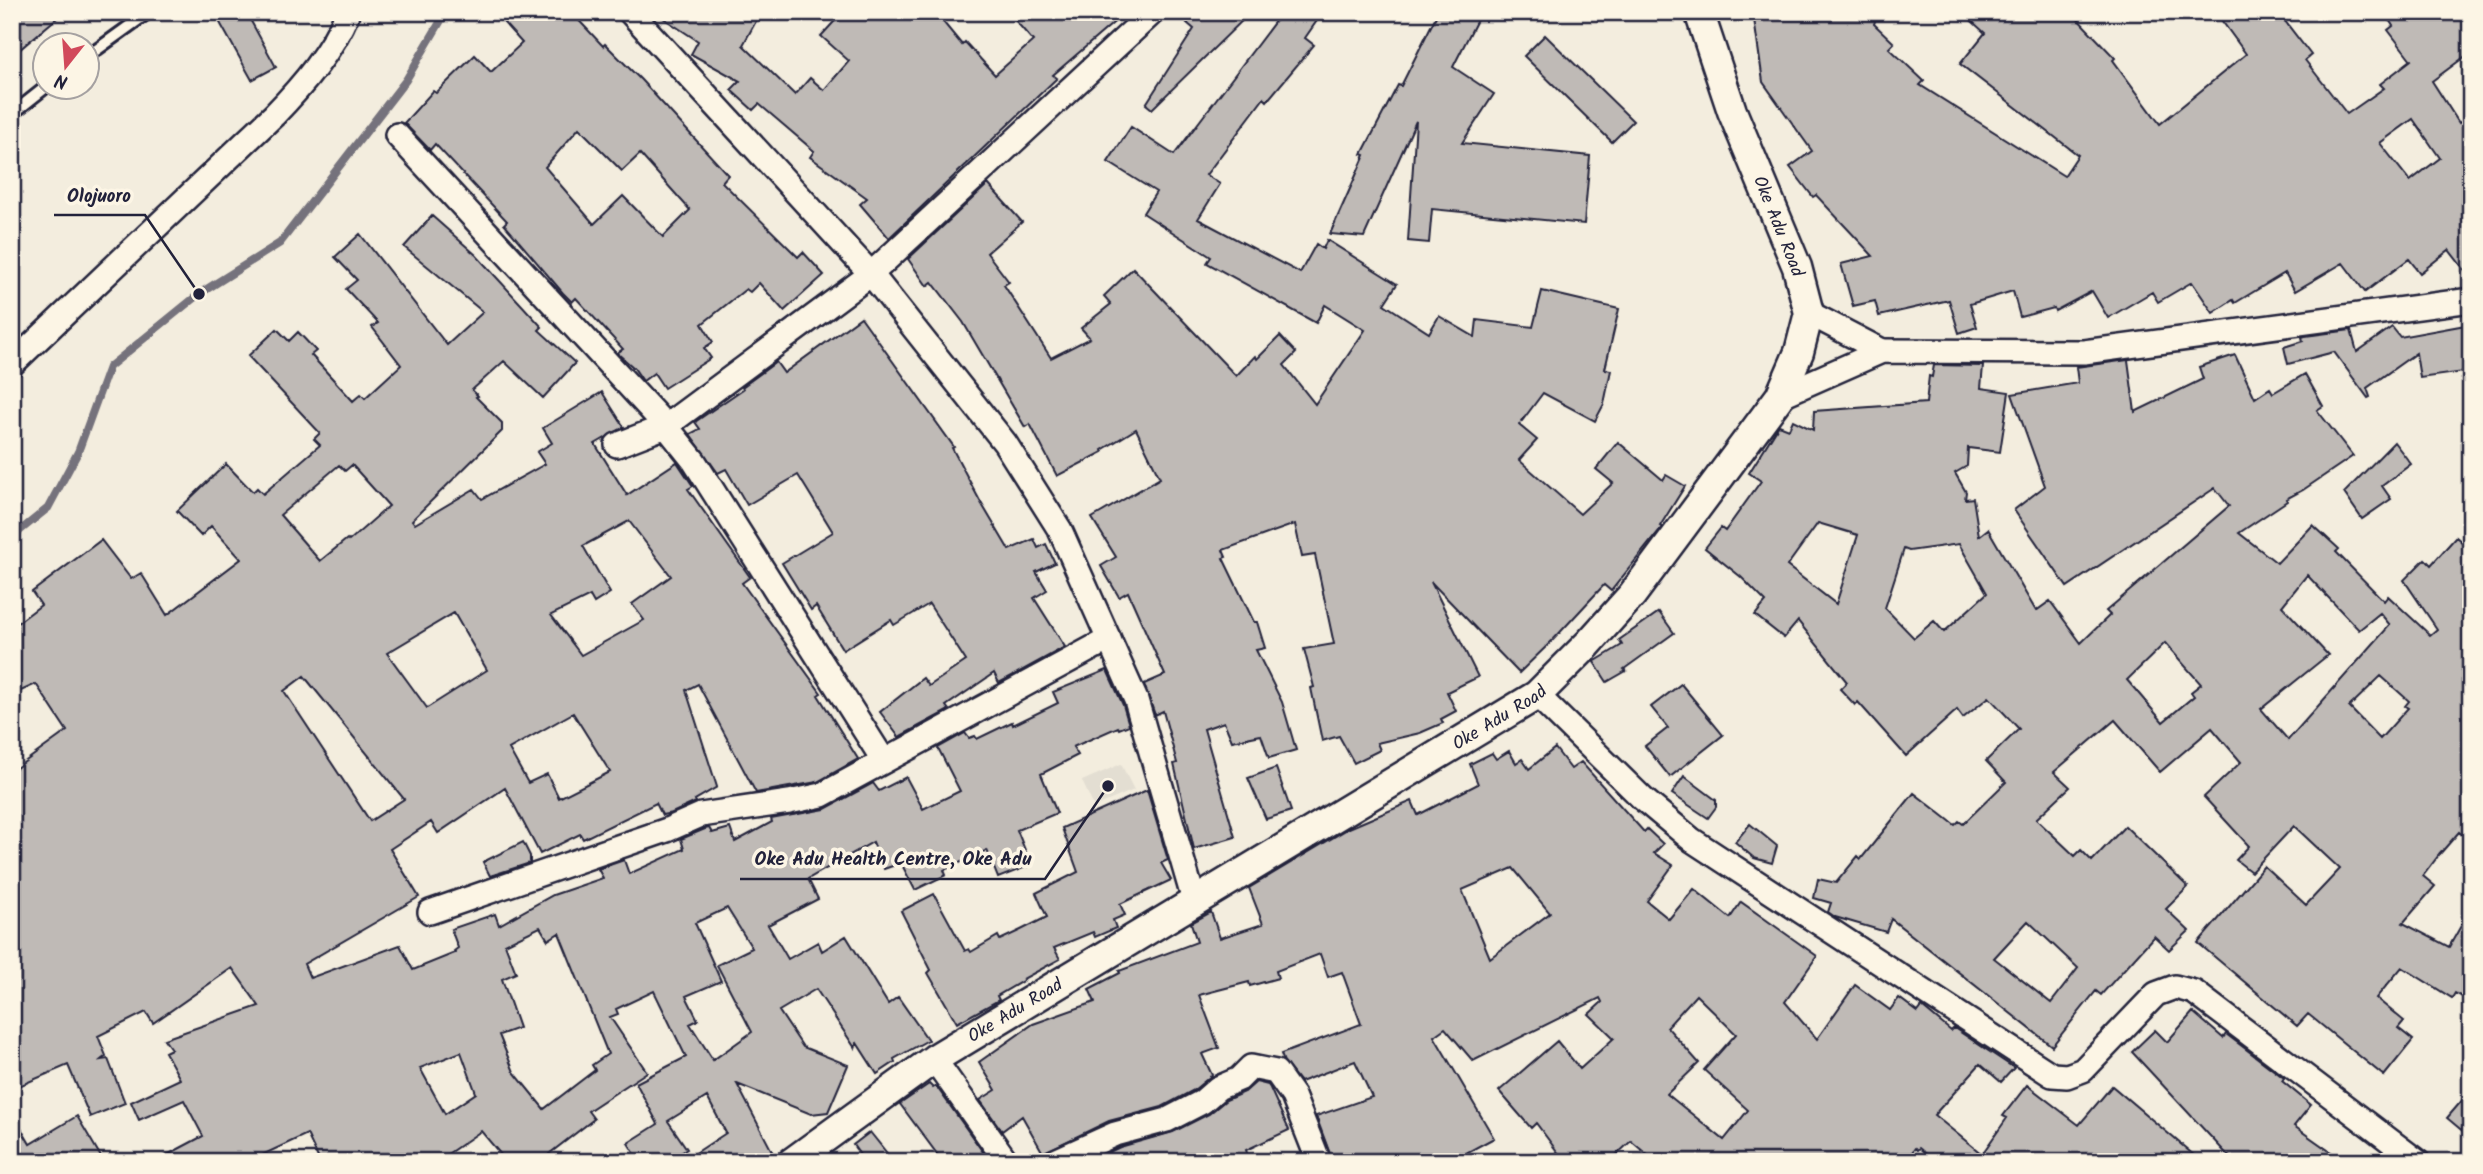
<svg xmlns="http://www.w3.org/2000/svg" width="2483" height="1174" font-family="Kalam,sans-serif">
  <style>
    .built { fill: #e3ded2 }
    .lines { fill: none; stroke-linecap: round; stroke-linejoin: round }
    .stream { stroke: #75727b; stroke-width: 8 }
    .building { fill: #bfbab6; stroke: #22223b; stroke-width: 2; fill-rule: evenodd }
    .service-casing { stroke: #22223b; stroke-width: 16 }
    .minor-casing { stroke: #22223b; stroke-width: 28 }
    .tertiary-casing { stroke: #22223b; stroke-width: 33 }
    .service { stroke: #fcf5e5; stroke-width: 10 }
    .minor { stroke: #fcf5e5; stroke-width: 23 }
    .tertiary { stroke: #fcf5e5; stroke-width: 28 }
    .labels { text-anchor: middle; stroke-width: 7; stroke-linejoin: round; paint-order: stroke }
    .street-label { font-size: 18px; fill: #22223b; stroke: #fcf5e5 }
    .leader { fill: none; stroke: #22223b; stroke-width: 2.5 }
    .callout-dot { fill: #22223b; stroke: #fcf5e5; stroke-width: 2.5 }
    .callout-label { font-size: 19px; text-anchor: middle; font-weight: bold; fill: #22223b; stroke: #fcf5e5; stroke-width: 7; stroke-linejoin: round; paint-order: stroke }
  </style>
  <rect width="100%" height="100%" fill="#f3edde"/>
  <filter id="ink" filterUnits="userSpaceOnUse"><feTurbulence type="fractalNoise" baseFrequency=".0143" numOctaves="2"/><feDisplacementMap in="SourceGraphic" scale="14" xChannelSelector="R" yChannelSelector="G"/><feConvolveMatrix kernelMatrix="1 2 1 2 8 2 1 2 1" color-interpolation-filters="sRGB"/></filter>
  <g filter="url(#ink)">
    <polygon class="built" points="1121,764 1134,790 1094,807 1082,781"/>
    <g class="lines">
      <polyline class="stream" points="12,537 48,508 78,452 109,367 199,294 280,243 406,80 446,12"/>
    </g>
    <g class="building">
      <polygon points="12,12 64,12 12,56"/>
      <polygon points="214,12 246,12 276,67 252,80"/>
      <path d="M494,12H571L603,46L605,44L641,80L728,175L722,182L798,257L803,252L824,275L784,311L759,283L750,292L746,289L702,324L713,342L704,348L711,358L664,388L654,373L643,381L634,368L617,353L623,349L576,298L572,302L563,293L504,224L507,221L435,144L430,150L404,123L433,91L436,93L475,55L491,72L522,43ZM579,128L622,171L640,154L690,210L663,237L623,196L594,224L545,167Z"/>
      <polygon points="654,12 761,12 743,45 795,95 810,78 824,90 849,61 821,36 843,12 935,12 962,45 965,42 995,75 1033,41 1008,12 1126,12 1053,75 1057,78 889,238 860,204 867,198 810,157 814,151 759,104 753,110 731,90 740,81 691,54 698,41"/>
      <polygon points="1199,12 1251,12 1152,109 1146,104 1194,29 1187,23"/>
      <polygon points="1282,12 1323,12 1305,38 1314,45 1267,101 1264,98 1206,175 1220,184 1198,219 1300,273 1316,244 1323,249 1327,240 1397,284 1384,304 1429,333 1439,316 1475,337 1477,320 1533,327 1542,291 1619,309 1605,369 1611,370 1604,404 1595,421 1543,393 1519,425 1537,440 1519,460 1580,514 1613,483 1596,469 1618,442 1663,480 1666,475 1685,486 1660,526 1662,527 1611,591 1604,585 1553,640 1519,673 1431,582 1478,677 1447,692 1456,711 1441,719 1443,723 1420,733 1377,743 1380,750 1354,763 1339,736 1322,741 1311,688 1314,687 1304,649 1334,644 1315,555 1302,557 1295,524 1223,550 1226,557 1223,558 1254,622 1257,622 1265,648 1256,650 1282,702 1296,750 1269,758 1261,735 1232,741 1224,722 1204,729 1235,837 1194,849 1174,764 1177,763 1163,711 1155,715 1144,684 1165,675 1128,592 1119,597 1101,566 1116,557 1092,518 1160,478 1136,429 1102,450 1103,452 1057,476 1030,424 1025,427 963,322 932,282 927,286 908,259 988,184 1022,222 987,253 1009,282 1004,285 1051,358 1090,338 1081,328 1111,304 1104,296 1133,268 1236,376 1255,356 1257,359 1280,336 1296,353 1284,365 1315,404 1365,330 1325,305 1316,323 1207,263 1211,257 1143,213 1156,192 1108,162 1131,127 1174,155"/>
      <polygon points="1438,12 1481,12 1453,67 1494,94 1462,143 1590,156 1584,224 1432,209 1429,243 1408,241 1416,121 1364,237 1330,234 1365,155 1362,154 1398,85 1401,86"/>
      <path d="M1753,12H1878L1874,24L1894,43L1889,48L1924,81L1920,85L2064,176L2078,155L1960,64L1985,33L1962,12H2071L2115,58L2113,60L2160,124L2246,54L2222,21L2235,12H2278L2311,55L2305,60L2347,114L2384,88L2380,84L2411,60L2388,30L2393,26L2384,12H2471V52L2432,81L2459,123L2471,114V278L2449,250L2420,273L2409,259L2365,292L2343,263L2295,291L2285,273L2235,303L2233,300L2213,313L2192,282L2158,302L2152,292L2108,318L2092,291L2055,311L2054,308L2020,317L2013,291L1970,304L1977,327L1959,333L1949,300L1879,316L1875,301L1853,306L1841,264L1873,256L1816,195L1813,197L1790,167L1812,151L1763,82ZM2413,119L2440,158L2410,181L2380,143Z"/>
      <polygon points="1545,35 1633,121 1612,142 1524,56"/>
      <path d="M432,216L476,255L542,327L539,330L575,363L543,398L504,361L472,390L478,396L476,397L502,423V431L412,520L415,524L474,489L482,499L545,464L537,452L552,443L543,428L602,392L624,427L595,444L627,495L677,462L693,486L688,489L750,577L742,583L821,693L818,695L858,759L817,782L756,793L698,684L686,690L717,787L695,800L696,802L672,813L662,815L656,803L583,839L580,834L540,854L505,788L438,833L431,822L390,849L419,897L304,964L310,978L400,945L413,970L455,953L454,951L458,948L451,929L495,914L499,925L553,895L603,878L598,869L624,860L629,874L684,849L681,839L705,829L709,828L712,833L730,828L735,842L772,822L771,819L825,809L873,783L879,791L906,777L923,809L960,791L938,748L965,733L969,738L975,736L977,739L1012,722L1013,725L1058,703L1053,692L1107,670L1123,705L1129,725L1119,729L1118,727L1073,747L1078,755L1041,774L1057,813L1017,830L1031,865L998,878L987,850L944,870L946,875L915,890L901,863L884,869L873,842L808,879L818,899L768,925L788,959L818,942L822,951L846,936L888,1004L898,997L928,1040L894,1059L895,1062L877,1074L857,1043L855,1048L816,989L779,1011L803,1047L848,1065L828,1112L811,1114L737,1084L774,1155L761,1162H682L726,1133L707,1097L668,1121L687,1149L667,1162H640L628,1143L658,1124L636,1083L686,1057L654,991L616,1009L618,1014L610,1017L647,1072L588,1111L594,1119L549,1154L555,1162H507L481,1131L436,1162H320L307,1134L260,1156L263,1162H154L203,1136L184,1100L139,1120L131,1102L180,1079L165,1052L171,1049L164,1039L259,1006L232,968L153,1023L146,1012L98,1036L106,1056L101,1060L108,1059L125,1103L90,1117L68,1065L12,1089V771L67,731L36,684L12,695V627L41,605L32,592L101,540L131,579L141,573L167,615L241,559L211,526L201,536L177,511L226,464L253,492L257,488L263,494L320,445L314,439L320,433L248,356L277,329L289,341L298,332L316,351L311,355L353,401L361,394L365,398L401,365L372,327L378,323L346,289L357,280L335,257L360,234L447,345L483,312L404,247ZM339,465L345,471L352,465L389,506L349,541L347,539L320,561L280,515ZM629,521L671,576L632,604L644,620L581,655L551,615L590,596L594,603L610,593L583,546ZM454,613L487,670L427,708L387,653ZM304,676L404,799L370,821L284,691ZM573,713L610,772L559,798L547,774L528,783L509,749ZM727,908L752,948L717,965L752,1032L713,1060L690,1024L698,1020L686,996L721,981L695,923ZM540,927L548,940L559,933L608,1054L592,1065L595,1070L544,1109L514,1072L499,1035L519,1028L502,979L516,973L505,944ZM461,1052L476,1093L445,1114L420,1068Z"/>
      <polygon points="861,317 954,447 952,448 980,501 1009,550 1034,539 1038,548 1046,544 1055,563 1036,572 1047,590 1034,598 1065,647 999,683 994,673 946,706 949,710 899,737 880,712 923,678 929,686 966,661 929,604 894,625 891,620 843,650 816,606 811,610 782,563 833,532 798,475 747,505 726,469 718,473 690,434 700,429 695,422 743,389 742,387 776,362 784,373"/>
      <polygon points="2471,324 2471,371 2420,378 2416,353 2367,388 2370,397 2368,398 2334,352 2288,364 2284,347 2303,341 2302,337 2305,336 2351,330 2357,352 2392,327 2400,337"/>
      <path d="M2235,355L2255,398L2270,388L2273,393L2305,374L2323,406L2317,410L2353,456L2303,490L2286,499L2287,501L2239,533L2277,563L2313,525L2339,549L2336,552L2384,601L2388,596L2430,635L2437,629L2404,580L2425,559L2431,565L2456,537L2471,550V842L2459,832L2439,855L2423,876L2435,886L2403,923L2449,947L2471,908V1002L2455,993L2452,998L2402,967L2376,998L2404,1021L2398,1028L2413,1040L2384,1076L2308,1014L2297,1026L2198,943L2264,866L2306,905L2340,869L2294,826L2251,872L2236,860L2249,846L2204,797L2241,762L2212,728L2160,772L2115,720L2054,772L2070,787L2036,819L2075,856L2081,850L2092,861L2125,826L2188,887L2166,909L2189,931L2169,950L2154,936L2101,995L2096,991L2052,1046L1891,919L1886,932L1835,917L1828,912L1831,903L1814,898L1818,879L1836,883L1858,856L1861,859L1914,793L1955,825L1959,821L1963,824L2006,782L1986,761L2019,729L1989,697L1963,718L1957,710L1906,756L1858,702L1855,705L1840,689L1847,682L1798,621L1784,638L1755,615L1766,602L1741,577L1705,548L1721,528L1725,531L1761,481L1749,473L1779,425L1789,429L1793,420L1813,430L1814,411L1926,403L1929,376L1932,377L1934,365L1983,366L1981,388L2009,392L2000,452L1968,448L1967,466L1955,473L1966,492L1965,499L1973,498L1979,536L1988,529L2036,611L2050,601L2081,643L2110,615L2106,611L2229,506L2215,488L2067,587L2014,510L2045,486L2012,394L2078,383L2076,367L2128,360L2135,412L2203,379L2199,367ZM1818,523L1858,535L1836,604L1787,566ZM1959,544L1987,593L1944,632L1934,621L1914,638L1885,608L1904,549L1909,551ZM2307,575L2359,630L2380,613L2390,625L2288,740L2261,709L2328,655L2282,606ZM2165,643L2201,684L2191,692L2194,696L2163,722L2127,680ZM2381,676L2409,701L2405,706L2408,708L2380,739L2349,707ZM2028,921L2078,968L2051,1003L1994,958Z"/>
      <polygon points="2394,442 2411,464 2382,486 2391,499 2362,519 2344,493"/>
      <polygon points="1659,612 1674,633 1624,669 1626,671 1607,682 1594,662 1622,645 1619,640"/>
      <polygon points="1681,684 1723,735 1670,777 1645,746 1668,728 1651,707"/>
      <path d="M1555,748L1571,769L1581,762L1644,832L1647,829L1663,844L1654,853L1673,865L1647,901L1669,919L1694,889L1730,918L1741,902L1817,956L1785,1002L1817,1039L1855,985L1890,1010L1899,998L1918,1012L1922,1007L1951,1031L1954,1028L2014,1068L2001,1082L1980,1064L1934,1115L1982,1154L2007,1118L2003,1116L2027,1085L2079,1125L2112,1086L2202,1162H1936L1919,1148L1917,1150L1915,1148L1905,1162H1656L1631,1141L1609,1162H1565L1536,1123L1531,1128L1499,1091L1557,1041L1580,1069L1614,1038L1589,1014L1602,1002L1600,998L1473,1061L1445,1028L1434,1036L1494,1138L1457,1158L1454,1152L1439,1162H1333L1316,1116L1372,1097L1355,1061L1300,1082L1284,1062L1281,1054L1361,1024L1342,972L1328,977L1320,954L1276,971L1278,978L1250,986L1249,982L1199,995L1219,1048L1202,1054L1212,1075L1194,1090L1162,1107L1109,1121L1043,1153L1022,1116L1002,1131L980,1100L996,1090L979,1062L1033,1024L1095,1002L1089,989L1120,973L1119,971L1197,942L1191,923L1211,912L1220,938L1263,924L1249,888L1349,828L1412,801L1418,815L1478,784L1470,764L1492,753L1496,759L1509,751L1516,763L1522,759L1529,769ZM1513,868L1550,913L1490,958L1462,890ZM1696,995L1736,1034L1704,1070L1748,1110L1724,1140L1667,1094L1699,1063L1667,1027Z"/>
      <polygon points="1276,768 1291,811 1266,819 1248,778"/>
      <polygon points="1684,776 1716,800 1716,807 1708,818 1672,794"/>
      <polygon points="1147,790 1168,860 1161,863 1171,880 1120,904 1125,915 1113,920 1116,928 1095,937 1093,932 1054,948 1060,959 1023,979 1024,980 997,996 999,1000 957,1023 928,973 931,970 901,911 934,894 965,951 969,949 971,952 998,936 1000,940 1021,930 1047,917 1036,893 1078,872 1062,828"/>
      <polygon points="1750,824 1777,846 1772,863 1754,858 1735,842"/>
      <polygon points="523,842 530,856 530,863 490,876 483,862"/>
      <polygon points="2193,1012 2223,1038 2226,1034 2284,1078 2282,1081 2311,1105 2294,1126 2345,1162 2234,1162 2132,1052 2155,1030 2167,1042"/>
      <polygon points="1256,1082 1268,1085 1270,1088 1289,1130 1246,1150 1250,1162 1088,1162 1120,1147 1173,1132 1209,1114 1226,1100 1245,1092"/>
      <polygon points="929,1084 933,1088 936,1086 990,1162 943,1162 900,1104"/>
      <polygon points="2471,1090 2471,1138 2447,1118"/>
      <polygon points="12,1113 30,1144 77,1116 104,1162 12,1162"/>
      <polygon points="870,1132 894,1162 865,1162 853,1145"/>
    </g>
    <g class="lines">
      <g class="service-casing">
        <g id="service">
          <polyline points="88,56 149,12"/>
          <polyline points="12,114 46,87"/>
        </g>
      </g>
      <g class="minor-casing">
        <g id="minor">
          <polyline points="630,12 871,274 1005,443 1060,530 1136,700 1195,904"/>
          <polyline points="397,135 666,426 694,461 884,761"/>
          <polyline points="1809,313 1882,351"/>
          <path d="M12,364L274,115C304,84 331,52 348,12"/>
          <polyline points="1780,396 1882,351 2084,352 2471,300"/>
          <polyline points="617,445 666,426 871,274 1153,12"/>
          <polyline points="1537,695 1643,799 1692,840 2052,1075 2067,1076 2083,1070 2156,994 2175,987 2194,992 2418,1162"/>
          <polyline points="430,912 667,830 701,815 789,802 822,795 1109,639"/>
          <polyline points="934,1059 1007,1162"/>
          <polyline points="1053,1162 1115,1134 1167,1120 1202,1102 1218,1088 1239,1079 1251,1067 1276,1072 1293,1096 1319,1162"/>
        </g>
      </g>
      <g class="tertiary-casing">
        <g id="tertiary">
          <path id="s1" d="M792,1162L934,1059L1537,695L1588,644L1632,595L1780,396L1799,352L1809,313L1797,267L1732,111L1699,12"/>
        </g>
      </g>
      <use href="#service" class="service"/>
      <use href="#minor" class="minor"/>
      <use href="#tertiary" class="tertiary"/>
    </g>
  </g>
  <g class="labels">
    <g class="street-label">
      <text transform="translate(1779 226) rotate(68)" y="6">Oke Adu Road</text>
      <text dy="6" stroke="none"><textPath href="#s1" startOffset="836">Oke Adu Road</textPath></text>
      <text dy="6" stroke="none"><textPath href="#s1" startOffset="270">Oke Adu Road</textPath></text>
    </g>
  </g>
  <path class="leader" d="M199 294L145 215H54M1108 786L1045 879H740"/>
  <g class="callout-dot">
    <circle cx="199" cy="294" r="7"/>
    <circle cx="1108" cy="786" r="7"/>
  </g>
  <g class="callout-label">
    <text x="99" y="202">Olojuoro</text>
    <text x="893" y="865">Oke Adu Health Centre, Oke Adu</text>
  </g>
  <rect width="2483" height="1174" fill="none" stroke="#fcf5e5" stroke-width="42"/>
  <rect x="21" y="21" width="2441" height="1132" fill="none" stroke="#22223b" stroke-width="2.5" filter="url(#ink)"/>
  <g transform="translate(66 66) rotate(197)"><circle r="33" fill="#fcf5e5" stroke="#a5a1a1" stroke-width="2"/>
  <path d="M0-5L12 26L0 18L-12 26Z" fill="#d1495b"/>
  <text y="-10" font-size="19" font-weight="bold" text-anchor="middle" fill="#22223b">N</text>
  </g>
</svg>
